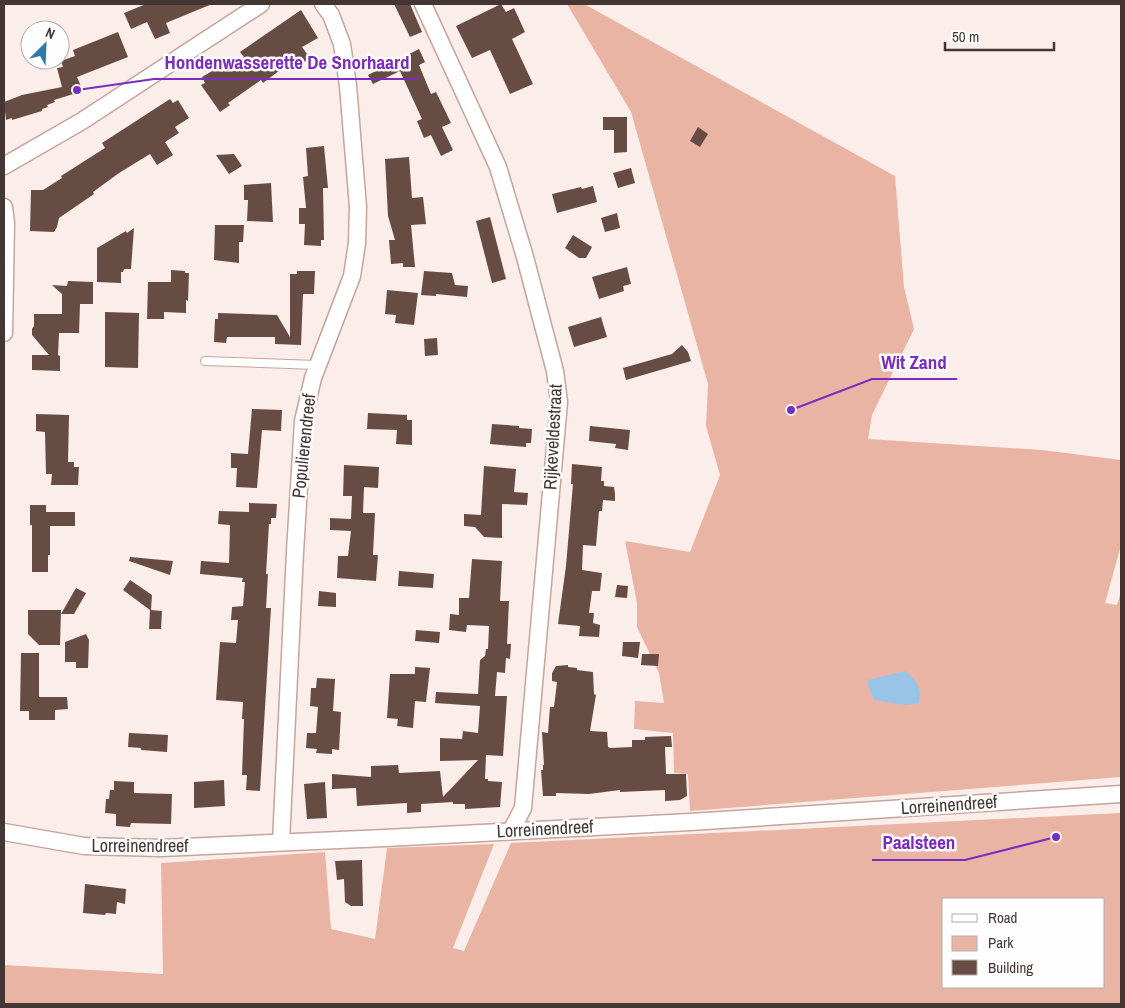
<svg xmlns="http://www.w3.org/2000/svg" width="1125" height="1008" font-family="'Archivo Narrow',sans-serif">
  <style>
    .green { fill: #eab4a4; fill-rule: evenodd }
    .water { fill: #98c4e8 }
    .building { fill: #674c44 }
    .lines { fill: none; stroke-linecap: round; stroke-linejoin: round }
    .service-casing { stroke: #c5a59c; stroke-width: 10 }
    .minor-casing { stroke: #c5a59c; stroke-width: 19 }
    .service { stroke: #fff; stroke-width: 8 }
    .minor { stroke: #fff; stroke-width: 16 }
    .labels { text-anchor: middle; stroke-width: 5; stroke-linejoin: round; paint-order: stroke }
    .street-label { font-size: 18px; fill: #443733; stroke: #fdfefd }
    .leader { fill: none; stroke: #7b2cbf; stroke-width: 2 }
    .callout-dot { fill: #7b2cbf; stroke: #fdfefd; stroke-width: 2 }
    .callout-label { font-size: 19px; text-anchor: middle; font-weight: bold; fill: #7b2cbf; stroke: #fdfefd; stroke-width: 5; stroke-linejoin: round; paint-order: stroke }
  </style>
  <rect width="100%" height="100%" fill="#fbede9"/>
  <g class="green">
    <polygon points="567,4 584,4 895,176 904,287 914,329 872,415 868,439 1042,450 1121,460 1121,545 1105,603 1117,605 1121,591 1121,777 690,811 688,774 674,773 673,733 634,729 635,701 664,703 659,673 637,627 637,603 625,541 690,552 720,475 706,426 708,384 631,112"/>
    <path d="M1121,813V1004H4V965L163,974L161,863L325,852L331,929L375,939L387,848L494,844L453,948L464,951L511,843ZM1104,899V987H944V899Z"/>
  </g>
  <path class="water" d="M905,671C917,682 922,686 919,703L906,705L874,700L868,686V680Z"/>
  <g class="building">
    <polygon points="146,4 212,4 166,23 170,33 155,39 147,22 131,29 124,13"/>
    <polygon points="394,4 410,4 422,32 410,37"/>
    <polygon points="501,4 506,12 514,8 525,32 512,39 533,84 510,94 490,50 472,58 456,26"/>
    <polygon points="301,10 318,38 302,47 310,58 293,70 288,64 263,83 261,80 228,103 230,105 220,112 201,85 205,83 202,77 219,67 222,72 244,57 240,52"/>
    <polygon points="118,32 128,57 77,77 83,91 54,100 55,102 47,105 48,107 42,109 42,111 12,120 12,118 6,120 4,102 22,95 62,87 57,68 63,67 61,61 75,56 73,50"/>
    <polygon points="419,49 425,62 419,65 431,94 436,92 451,123 442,127 453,150 441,156 431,135 424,138 417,121 422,119 400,71 373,84 368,75"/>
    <polygon points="170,99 173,103 178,100 189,118 175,127 179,133 165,142 173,155 157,165 150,154 119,173 93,192 94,194 59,218 57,227 54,232 30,231 31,190 43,190 62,178 61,176 105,148 102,143"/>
    <polygon points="603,117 627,117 627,152 614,153 614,130 603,130"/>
    <polygon points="698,127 708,134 700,147 690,141"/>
    <polygon points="324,146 328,188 323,188 324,240 321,240 321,246 304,245 305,224 299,224 299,208 306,208 303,177 308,176 306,148"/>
    <polygon points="234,154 242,166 229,174 216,155"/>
    <polygon points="409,157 412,198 423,197 426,224 411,225 415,267 403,267 403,263 391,264 389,240 395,240 388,216 385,159"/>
    <polygon points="631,168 635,183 618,188 613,173"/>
    <polygon points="271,183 273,222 247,221 248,200 244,200 244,185"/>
    <polygon points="593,186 597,202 557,213 552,194 581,187 582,189"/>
    <polygon points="617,213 620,228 605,232 601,218"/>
    <polygon points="490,217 506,279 492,283 476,221"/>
    <polygon points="215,225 244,225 243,242 239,242 239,263 214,260"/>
    <polygon points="134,228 131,269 124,269 123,272 121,272 121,283 97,282 97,248 126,231 127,233"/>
    <polygon points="573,235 592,247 586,258 579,258 565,248"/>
    <polygon points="627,267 631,284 623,286 624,291 599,299 592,277"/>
    <polygon points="171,270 185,271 185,273 189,273 188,301 186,300 186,313 164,312 164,319 147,319 148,282 171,282"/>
    <polygon points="297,271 315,271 314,294 303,294 301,345 275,344 275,337 227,337 226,343 214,342 215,319 218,319 218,313 277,315 290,337 290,274 297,274"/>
    <polygon points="424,271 452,273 455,285 468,286 467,297 436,294 436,296 421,295"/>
    <polygon points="68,281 93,282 93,304 80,304 79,333 59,333 58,355 60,356 60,371 32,370 32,355 49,355 32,335 32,329 34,326 34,314 62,314 62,294 52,285 67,286"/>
    <polygon points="387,290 418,293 414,325 395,323 396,315 385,314"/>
    <polygon points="105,312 139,313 138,368 105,367"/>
    <polygon points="601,317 607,337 574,347 568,327"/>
    <polygon points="437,338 438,355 425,356 424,339"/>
    <polygon points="682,345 688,352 691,361 626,380 623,368 672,354"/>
    <polygon points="252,409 282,410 281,431 262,430 257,488 236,487 237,468 231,468 231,453 248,454"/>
    <polygon points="368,413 407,415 407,420 412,420 412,445 396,444 397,430 367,429"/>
    <polygon points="36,414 69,415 68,462 74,462 74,467 79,467 78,485 51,485 52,474 46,474 45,432 36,431"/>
    <polygon points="492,424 519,426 519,428 532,429 531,443 526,443 526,447 490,444"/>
    <polygon points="590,426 630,430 628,450 615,448 616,444 589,441"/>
    <polygon points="572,464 602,467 601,481 604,481 604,486 614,487 615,494 615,501 603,500 602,511 599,511 596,546 583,545 582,570 602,573 600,591 592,591 589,613 594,613 593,623 600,625 599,637 579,636 580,626 558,624 566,566 573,484 571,484"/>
    <polygon points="344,465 379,467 378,488 364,487 363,513 375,513 373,555 378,555 376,581 337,578 338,556 348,556 351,531 330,530 330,518 351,519 352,496 343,496"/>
    <polygon points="484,466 516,469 514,492 528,493 527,505 502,504 502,538 484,537 475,527 464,526 464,514 481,515"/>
    <polygon points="249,503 277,504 276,518 271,518 271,524 269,524 266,574 268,574 266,608 271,608 260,791 246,790 247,775 242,775 244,719 242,719 243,702 216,700 220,642 236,643 238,620 231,620 232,607 243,606 245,582 242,582 243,578 200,574 201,561 229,563 230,525 218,524 219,511 249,512"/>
    <polygon points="30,505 46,505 46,512 75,512 75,526 50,526 50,555 48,555 48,572 32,572 32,525 30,525"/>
    <polygon points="130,557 173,561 170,575 129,561"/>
    <polygon points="472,559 502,561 500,601 509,601 507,644 511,644 510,659 506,658 505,673 497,672 495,696 507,696 503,756 486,755 485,779 488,779 488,781 502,782 500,807 465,809 465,804 453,804 453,802 421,804 421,812 407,813 407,803 357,806 356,788 332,789 332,774 371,777 371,766 398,765 399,773 440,771 443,797 478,760 440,761 440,738 462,739 463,731 478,733 480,706 435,703 436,692 478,694 480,660 485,656 486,649 488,649 489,626 467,625 466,632 449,630 450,614 459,615 459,598 469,598"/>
    <polygon points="399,571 434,574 433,588 398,586"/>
    <polygon points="130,580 152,595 151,610 162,611 161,629 149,629 150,610 123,590"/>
    <polygon points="617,585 628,586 627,598 615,597"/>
    <polygon points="76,588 86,593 74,614 61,614"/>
    <polygon points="319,591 336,593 336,607 318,606"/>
    <polygon points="28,610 61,610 60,645 39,645 28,634"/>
    <polygon points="416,630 440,632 439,643 415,641"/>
    <polygon points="86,634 89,640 88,668 76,668 76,662 65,662 65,642"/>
    <polygon points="623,642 640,642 638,658 622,656"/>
    <polygon points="21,653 39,653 39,697 67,697 68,709 55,710 55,720 29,720 29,711 20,711"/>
    <polygon points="642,654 659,654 658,666 641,665"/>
    <polygon points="568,665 568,667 577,668 577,670 593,672 594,694 596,695 590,731 607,732 608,747 610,748 632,747 632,740 645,740 645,737 671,736 672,747 665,747 666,774 686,774 687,796 680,800 665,801 665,790 620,792 620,790 589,794 556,793 556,796 543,796 541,770 543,770 543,765 544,765 542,732 548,733 550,707 554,707 557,682 552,681 552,673 556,666"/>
    <polygon points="415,667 430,668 426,702 415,701 413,728 397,726 398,719 387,718 390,674 415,674"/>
    <polygon points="317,678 335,679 333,711 341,712 339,750 332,749 332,754 316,753 317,749 306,748 307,733 316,733 318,707 310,706 311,688 316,688"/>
    <polygon points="129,733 168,735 167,752 141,750 141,748 128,747"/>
    <polygon points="224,780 225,806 194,808 194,782"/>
    <polygon points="114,781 134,782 134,793 172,794 171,824 131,823 130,827 116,826 116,814 105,813 106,799 109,799 110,790 114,790"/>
    <polygon points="325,782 327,818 307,819 304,784"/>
    <polygon points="362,860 363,906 351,906 345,902 344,879 337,880 335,861"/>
    <polygon points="85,884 126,889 125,904 117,902 116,914 106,913 105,915 83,913"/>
  </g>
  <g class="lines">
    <g class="service-casing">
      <polyline id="service" points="205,361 317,365"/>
    </g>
    <g class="minor-casing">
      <g id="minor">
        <polyline points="423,4 498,167 525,257 555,371 559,402 523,808 511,831"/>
        <polyline points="4,166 82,121 261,4"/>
        <polyline points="4,207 6,223 4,333"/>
        <polyline points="4,832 84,846 161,848 385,838 690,822 1121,794"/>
        <polyline points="281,842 295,552 303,421 313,378 352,276 357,243 358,207 348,86 342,44 331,15 323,4"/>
      </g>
    </g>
    <use href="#service" class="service"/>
    <use href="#minor" class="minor"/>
  </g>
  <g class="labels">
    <g class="street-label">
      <text transform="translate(553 437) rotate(-87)" y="6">Rijkeveldestraat</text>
      <text transform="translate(304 446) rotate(-84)" y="6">Populierendreef</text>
      <text transform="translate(949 805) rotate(-4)" y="6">Lorreinendreef</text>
      <text transform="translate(545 829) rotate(-3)" y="6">Lorreinendreef</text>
      <text x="140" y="852">Lorreinendreef</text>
    </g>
  </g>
  <path class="leader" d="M77 90L154 79H419M791 410L872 379H957M1056 837L965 860H872"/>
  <g class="callout-dot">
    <circle cx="77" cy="90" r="5"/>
    <circle cx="791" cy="410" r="5"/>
    <circle cx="1056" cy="837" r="5"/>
  </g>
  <g class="callout-label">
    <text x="287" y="69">Hondenwasserette De Snorhaard</text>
    <text x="914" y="369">Wit Zand</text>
    <text x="919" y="849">Paalsteen</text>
  </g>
  <rect width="1125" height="1008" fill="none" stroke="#443733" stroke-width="10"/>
  <rect x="942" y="898" width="162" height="90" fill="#fdfefd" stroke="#b3aeac"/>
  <rect x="952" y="914" width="25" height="8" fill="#ffffff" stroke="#b3aeac"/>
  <text x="988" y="923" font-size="15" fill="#443733">Road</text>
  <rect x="952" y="936" width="25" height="15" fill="#eab4a4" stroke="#b3aeac"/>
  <text x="988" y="948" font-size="15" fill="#443733">Park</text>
  <rect x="952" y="960" width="25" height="15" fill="#674c44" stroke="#b3aeac"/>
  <text x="988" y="973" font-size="15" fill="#443733">Building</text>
  <g transform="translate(45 45) rotate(24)"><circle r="24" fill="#fdfefd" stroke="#b3aeac"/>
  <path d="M0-4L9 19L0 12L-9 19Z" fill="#2f78ac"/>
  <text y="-8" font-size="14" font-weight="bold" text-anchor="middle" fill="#443733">N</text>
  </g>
  <path d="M945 42v8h109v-8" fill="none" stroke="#443733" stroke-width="2.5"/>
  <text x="952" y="42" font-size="15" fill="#443733" stroke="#fdfefd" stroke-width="4" paint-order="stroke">50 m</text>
</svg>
